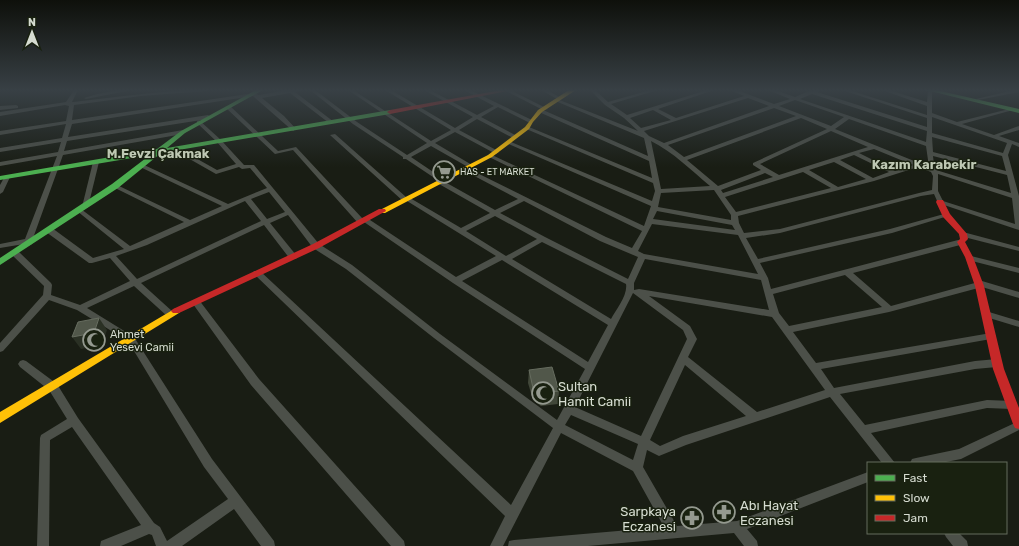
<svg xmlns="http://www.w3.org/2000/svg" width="1019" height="546" font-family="Rubik,sans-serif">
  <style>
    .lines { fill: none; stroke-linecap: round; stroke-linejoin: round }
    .street { fill: #4c5049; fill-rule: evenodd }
    .fast { fill: #4caf50; fill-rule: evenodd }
    .slow { fill: #ffc107; fill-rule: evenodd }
    .jam { fill: #c62828; fill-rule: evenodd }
    .wall { fill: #414739 }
    .shaded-wall { fill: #2a3024 }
    .building { fill: #51574a; stroke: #666c5f }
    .labels { text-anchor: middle; stroke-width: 3; stroke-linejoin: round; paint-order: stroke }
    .far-poi-label { font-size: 9px; fill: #d6dcd1; stroke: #192110; text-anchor: start }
    .poi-label { font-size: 11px; fill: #d6dcd1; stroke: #192110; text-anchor: start }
    .far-district-label { font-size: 13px; font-weight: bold; fill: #bec8b3; stroke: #192110 }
    .near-poi-label { font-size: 13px; fill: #d6dcd1; stroke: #192110; text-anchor: start }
  </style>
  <rect width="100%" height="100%" fill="#191d14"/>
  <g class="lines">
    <g class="street">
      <path d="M74,90H78L72,102H73C118,97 163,90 208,90L206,91L141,96L74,105L72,120L254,93L259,95L287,90H302L295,92L334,122L329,123L290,93L262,98L284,116L296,129L293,131L253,96L72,124L68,137L208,115L211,117L208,119L67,141L64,151L183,130L186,132L183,134L63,155L32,241V244L28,246L24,244L0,248V244L25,239L57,156L0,166V162L58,152L61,142L0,152V148L62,138L66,124L0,135V131L66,121L69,106L65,105L0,116V112L66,102Z"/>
      <polygon points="120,90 132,90 86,99 84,98 97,94"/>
      <path d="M310,90H315L357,122L407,155L427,143L348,90H353L431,141L451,130L385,90H391L455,128L473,117L424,90H430L477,115L494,106L464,90H470L532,120V122H528L498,107L481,117L517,136V138H513L477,119L459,130L498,151L499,152L496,154L455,132L435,143L472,165V167H468L431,146L411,157L445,180L446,181L445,182L495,210L518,199L463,170V168H467L606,237L632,248L642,231L487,156L490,154L492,155L644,226L651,206L506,143L511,142L652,201L655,191L653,183L524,128L529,127L652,178L649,161L539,112V110H543L504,90H510L548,109L543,110L648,156L644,138L553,100L557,99L638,131L624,118L605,105L590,90H595L608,102L650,90H658L611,104L627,115L707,90H714L658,109L676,118L744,96L730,90H737L774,104L790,99L768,90H775L795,97L809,91L821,90L817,92L927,127V118L842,90H849L927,115V106L882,90H889L927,102L928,90H932V113L957,122L1013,108V110L962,124L994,135L1019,126V130L999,136L1019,143V147L1012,144L1008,155L1019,196V230L938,203L934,194L921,196L780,233L746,238L758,259L890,229L944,214H948L949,215L948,216L892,233L760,263L768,278L771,289L958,240H964L965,242L964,244L853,273L891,306L982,281L1019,292V298L982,287L889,312L793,332L816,363L991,333L994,334L996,336L994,338L991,339L821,369L834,388L975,361L997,359L1000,360L1002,363L1000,366L997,367L975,369L840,394L865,425L987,400L1012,401L1016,402L1017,405L1016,408L1012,409L987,408L871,433L895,463H882L830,397L686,445L659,456L647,450L643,467L677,526L737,521L868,472V482L747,529L757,541L758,546H744L734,533L588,546H508L509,541L514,540L664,527L633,471L561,433L503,546H490L505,516L253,273L254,271H260L511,505L553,428L434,338L346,269L313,248L288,215L270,223L296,255L297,257L296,259H290L264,225L141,283L173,312L174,314L173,316H167L134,286L87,308L134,337L212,459L274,541L275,546H261L234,509L182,546H156L152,535L149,534L121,546H100L101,541L141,525L72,427L50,440L49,546H37L40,438L41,435L67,419L49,390L20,367L18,364L20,361L23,360L26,361L57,384L78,418L154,523L160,527L167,541L228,499L204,467L128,341L77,310L49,300L3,351L0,352V343L43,295L44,286L12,255L11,253L12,251H18L51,283L52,285L51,295L80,305L130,281L110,258L92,263H89L46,232L45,230L46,228H52L93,258L124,249L77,211L76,210L77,209H81L130,246L184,222L113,187V185H117L190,220L222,206L138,166V164H142L228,204L267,188L250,168L242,169L239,167L216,174L172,149V147H176L217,170L236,164L217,142L197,123V121L199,120L221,140L244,165H254L319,244L352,265L440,334L557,420L585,369L453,283L364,222L361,223H358L293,150L275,154L225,107L230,106L278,151L296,147L362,218H367L456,277L496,256L407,201H403L330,135L335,134L406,197L410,198L461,228L490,213L439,184L438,183L439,181L406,159H403V157L353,124ZM812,94L927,131L926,142L800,99ZM748,98L769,106L664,143L649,136L644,131ZM795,100L844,117L831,126L779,106ZM774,108L796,116L684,157L668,145ZM653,110L671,120L641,128L630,118ZM932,117L1007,143L1003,153L932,133ZM801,118L827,129L753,163V165L761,170L718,186L687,160ZM849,119L926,146L929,167L835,129ZM831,131L868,147L779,175L760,164ZM932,137L1002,156L1006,171L933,152ZM651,141C673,152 691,170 710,186L661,189ZM874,149L913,165L895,171L859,153ZM854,155L889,172L873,178L840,160ZM933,156L1007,175L1011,193L936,170L934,165ZM834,162L866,179L838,187L809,170ZM918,167L931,172L933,176L932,190L919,193L780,229L744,233L739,223L738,216L874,181ZM803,172L831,188L736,212L725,197ZM765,173L773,177L723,193L721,190ZM938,174L1012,198L1015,224L943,201L938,191ZM714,190L731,215V220L658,207L661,193ZM269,192L285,212L267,219L251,199ZM245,201L261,221L137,279L116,256L147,245ZM524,201L600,241L638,257L628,279L545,237L500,213ZM657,211L732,225L735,230L653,219ZM495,216L537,239L506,256L466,231ZM652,224L738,235L758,274L644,254L638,251ZM542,242L626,284C628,295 616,310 611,319L512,259ZM645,259L761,280L769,310L639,289L634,290V283ZM502,260L608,325L588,362L462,281ZM845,275L882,307L789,326L779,313L773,294ZM633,293L683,330L687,339L641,436L575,407ZM649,296L772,317L825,390L757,412L688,357L697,339L690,326ZM685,365L746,416L683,436L660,446L650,440ZM571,415L638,444L633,460L565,425Z"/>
      <polygon points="541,90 547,90 561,98 557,99"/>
      <polygon points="1014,90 1019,90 1019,92 978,100 976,99"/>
      <polygon points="16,105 18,106 18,108 0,110 0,106"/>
      <polygon points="96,160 99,162 88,207 87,208 83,208 82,207 93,162"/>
      <polygon points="7,175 10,177 3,192 0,194 0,185 5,176"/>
      <polygon points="960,232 963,232 1019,247 1019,251 960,236 959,234"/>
      <polygon points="968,256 971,256 1019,268 1019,273 968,260 967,258"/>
      <polygon points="196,299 199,300 259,379 404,541 405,546 391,546 251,385 193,304 192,302"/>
      <polygon points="989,312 1019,321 1019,327 986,317 985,315 986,313"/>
      <polygon points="1019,421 1019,430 961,459 941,463 910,463 912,459 916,458 959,449"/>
      <polygon points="944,533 959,533 967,541 968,546 953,546 946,537"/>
    </g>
    <g class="fast">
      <polygon points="256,90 263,90 185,133 167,148 390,110 393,112 390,114 161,153 118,188 0,265 0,258 112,184 150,155 0,180 0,176 157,149 181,131"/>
      <polygon points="926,90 936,90 1019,109 1019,113"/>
    </g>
    <g class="slow">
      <polygon points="569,90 576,90 542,112 533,122 529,129 492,157 385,213 379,213 378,211 488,155 525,127 538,110"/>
      <polygon points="176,308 179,309 181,311 179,313 0,423 0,412"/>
    </g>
    <g class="jam">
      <polygon points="501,90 513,90 390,114 387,112 390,110"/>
      <polygon points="937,200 943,200 950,214 967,234 968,239 965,242 973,257 984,286 1004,369 1019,408 1019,429 1015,428 1013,424 993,369 975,286 965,257 957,242 960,239 959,234 943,217 936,202"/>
      <polygon points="379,209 385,209 386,211 319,248 179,313 173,313 171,311 173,309 313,244"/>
    </g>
  </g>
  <polygon class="wall" points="529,370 559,391 558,404 541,406 533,400 528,383"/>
  <polygon class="shaded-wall" points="99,318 107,330 102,345 81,349 72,337"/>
  <g class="building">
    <polygon points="99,318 94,333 72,337 78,322"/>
    <polygon points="552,367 559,391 541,393 533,388 529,370"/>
  </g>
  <linearGradient id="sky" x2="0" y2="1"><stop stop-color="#0e100b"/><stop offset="0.54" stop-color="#384045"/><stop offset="1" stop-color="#384045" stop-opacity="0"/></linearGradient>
  <rect width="1019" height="167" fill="url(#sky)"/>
  <defs>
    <g id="supermarket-ring" transform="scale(1.15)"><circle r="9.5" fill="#192110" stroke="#94998f" stroke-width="1.5"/><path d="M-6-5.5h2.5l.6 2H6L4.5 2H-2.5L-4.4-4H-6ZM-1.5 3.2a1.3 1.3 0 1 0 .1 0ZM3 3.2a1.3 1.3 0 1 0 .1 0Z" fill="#94998f"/></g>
    <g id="mosque-ring" transform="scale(1.15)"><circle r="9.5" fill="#192110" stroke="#94998f" stroke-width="1.5"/><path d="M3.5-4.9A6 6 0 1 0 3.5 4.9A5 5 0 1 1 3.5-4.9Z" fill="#94998f"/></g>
    <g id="pharmacy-ring" transform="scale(1.15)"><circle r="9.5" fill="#192110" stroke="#94998f" stroke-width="1.5"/><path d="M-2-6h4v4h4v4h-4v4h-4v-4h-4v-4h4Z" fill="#94998f"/></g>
  </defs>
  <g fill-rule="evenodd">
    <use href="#supermarket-ring" x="444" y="172"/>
    <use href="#mosque-ring" x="94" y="340"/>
    <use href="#mosque-ring" x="543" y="393"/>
    <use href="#pharmacy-ring" x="724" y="512"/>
    <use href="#pharmacy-ring" x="692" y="518"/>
  </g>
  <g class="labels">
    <g class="far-poi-label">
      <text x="460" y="175">HAS - ET MARKET</text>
    </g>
    <g class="poi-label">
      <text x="110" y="338">Ahmet<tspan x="110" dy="13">Yesevi Camii</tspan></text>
    </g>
    <g class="far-district-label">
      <text x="158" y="158">M.Fevzi Çakmak</text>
      <text x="924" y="169">Kazım Karabekir</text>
    </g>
    <g class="near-poi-label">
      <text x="558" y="391">Sultan<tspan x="558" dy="15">Hamit Camii</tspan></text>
      <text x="740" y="510">Abı Hayat<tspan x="740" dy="15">Eczanesi</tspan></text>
      <text x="676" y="516" text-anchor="end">Sarpkaya<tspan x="676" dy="15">Eczanesi</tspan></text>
    </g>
  </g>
  <rect x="867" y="462" width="140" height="72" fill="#192110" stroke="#656c5d"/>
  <rect x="875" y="475" width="20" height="6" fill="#4caf50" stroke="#656c5d"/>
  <text x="903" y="482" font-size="12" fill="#d6dcd1">Fast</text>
  <rect x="875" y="495" width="20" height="6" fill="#ffc107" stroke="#656c5d"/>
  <text x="903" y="502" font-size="12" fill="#d6dcd1">Slow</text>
  <rect x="875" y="515" width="20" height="6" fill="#c62828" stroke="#656c5d"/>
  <text x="903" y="522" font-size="12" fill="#d6dcd1">Jam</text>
  <g transform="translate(32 32)" stroke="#192110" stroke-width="3" paint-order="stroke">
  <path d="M0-3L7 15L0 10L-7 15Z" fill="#d6dcd1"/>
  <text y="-6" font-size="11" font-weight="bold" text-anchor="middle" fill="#d6dcd1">N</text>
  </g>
</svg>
